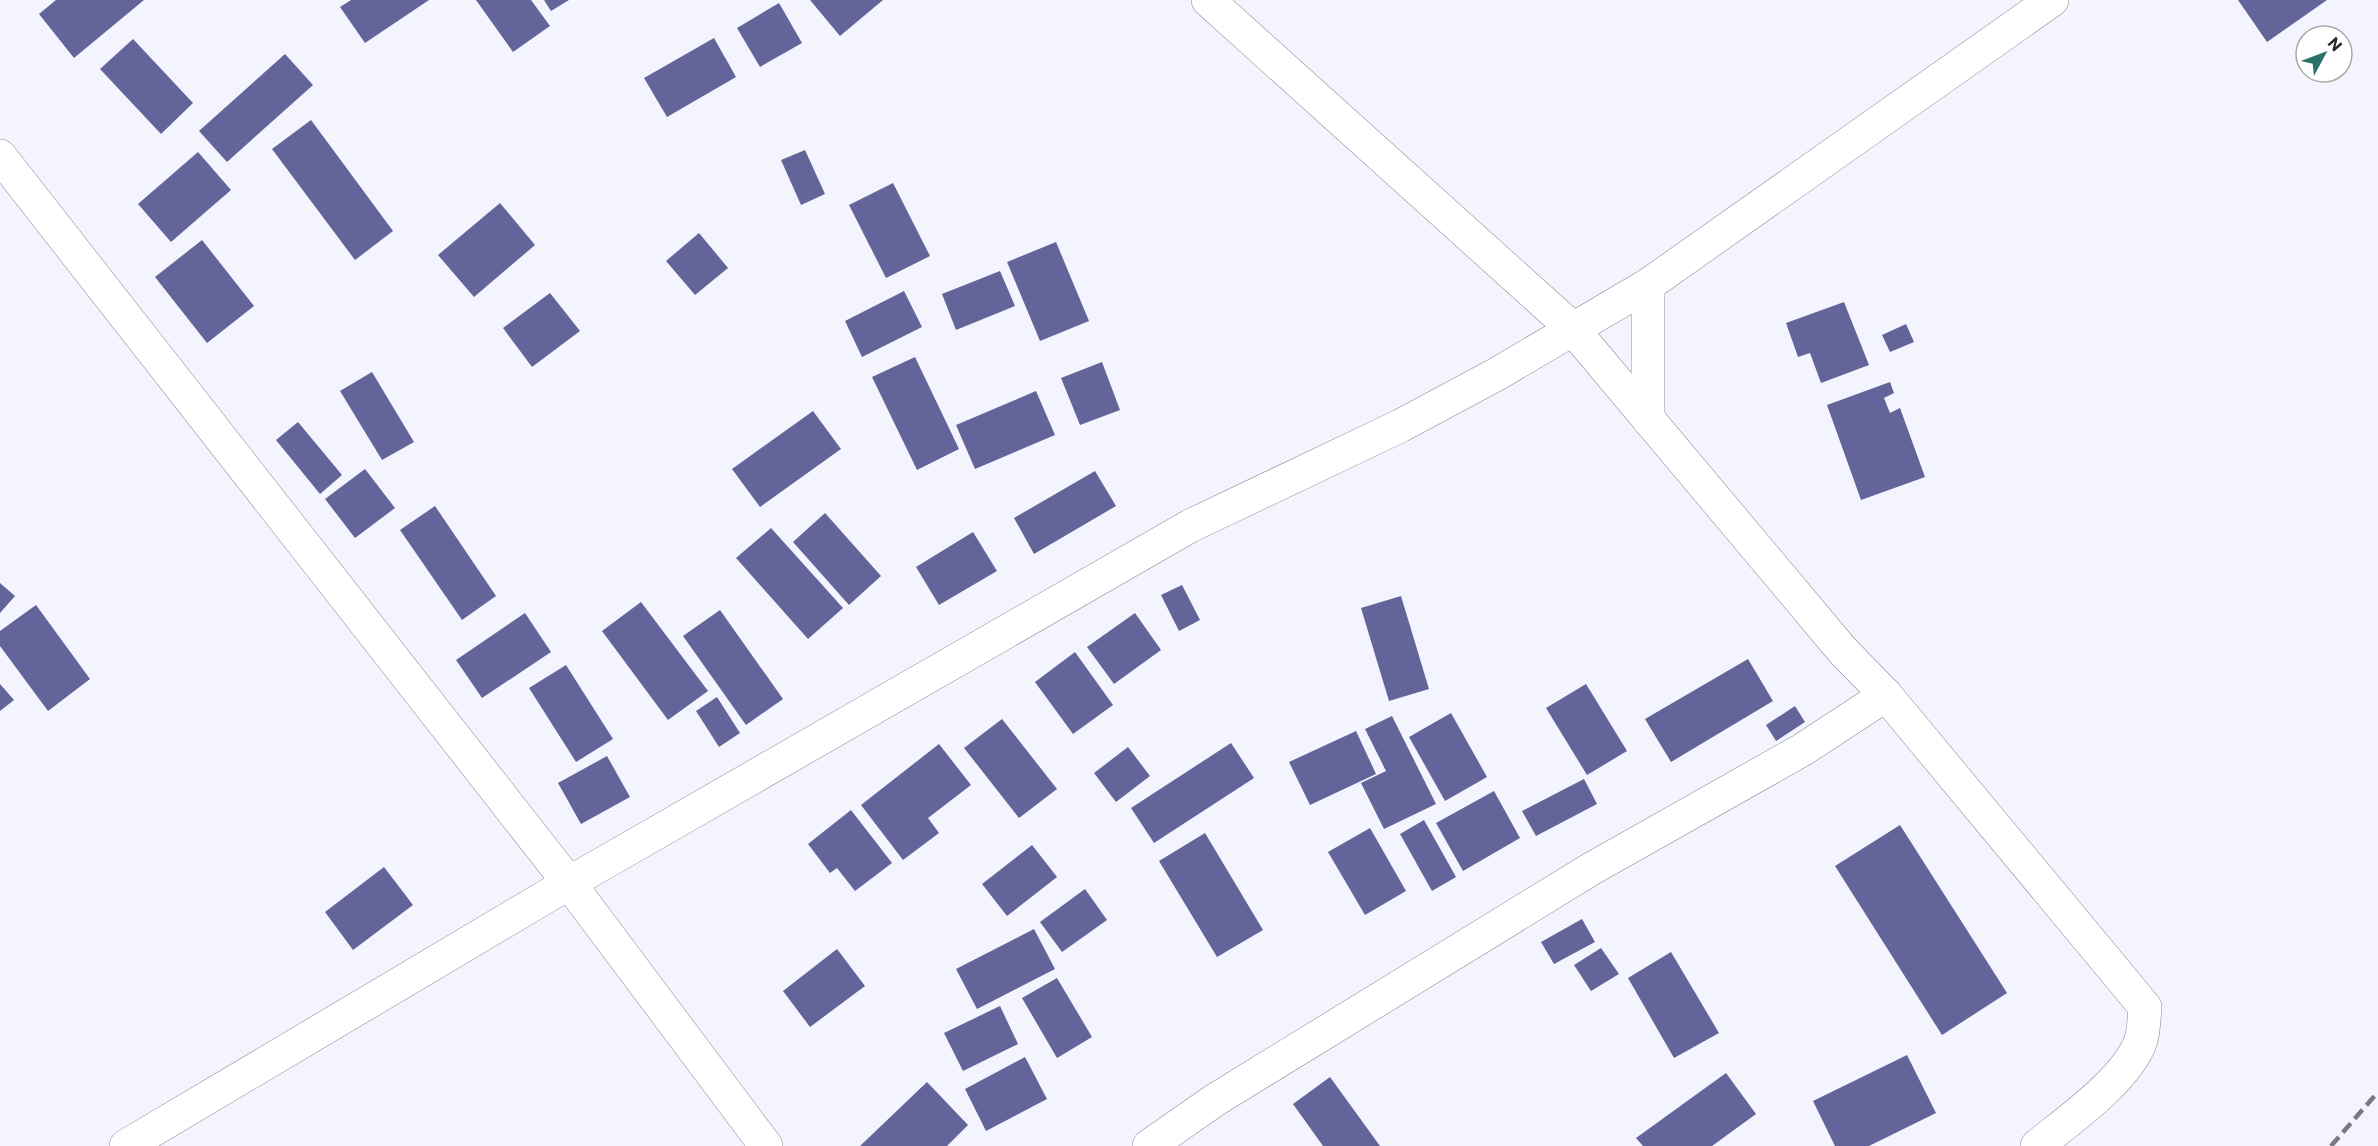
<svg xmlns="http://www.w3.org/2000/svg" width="2378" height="1146" font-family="Commissioner,sans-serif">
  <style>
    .building { fill: #636499 }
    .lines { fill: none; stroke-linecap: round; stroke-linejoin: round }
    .minor-casing { stroke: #898a95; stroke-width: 34 }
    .minor { stroke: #fff; stroke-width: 33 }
    .rail { stroke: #797980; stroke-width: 4.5; stroke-dasharray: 12 6; stroke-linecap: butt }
  </style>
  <rect width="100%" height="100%" fill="#f3f4fe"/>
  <g class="building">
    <polygon points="56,0 144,0 74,58 39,14"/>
    <polygon points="351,0 429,0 365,43 340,7"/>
    <polygon points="476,0 531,0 550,26 513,52"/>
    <polygon points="544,0 569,0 551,11"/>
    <polygon points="810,0 883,0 840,36"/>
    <polygon points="2238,0 2327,0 2267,42"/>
    <polygon points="779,3 802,43 760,67 737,28"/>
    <polygon points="714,38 736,77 667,117 644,78"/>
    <polygon points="133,39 193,103 161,134 100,69"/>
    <polygon points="285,54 313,85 227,162 199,131"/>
    <polygon points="311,120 393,231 355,260 272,149"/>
    <polygon points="805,150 825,194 801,205 781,160"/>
    <polygon points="198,152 231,190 171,242 138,204"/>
    <polygon points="893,183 930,256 886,278 849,205"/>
    <polygon points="500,203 535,245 474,297 438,255"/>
    <polygon points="699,233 728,268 695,295 666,261"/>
    <polygon points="202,240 254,306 207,343 155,277"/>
    <polygon points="1056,242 1089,321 1040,341 1007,262"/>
    <polygon points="1000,271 1015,306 956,330 942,294"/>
    <polygon points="904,291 922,327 862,357 845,321"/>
    <polygon points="550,293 580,331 532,367 503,328"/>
    <polygon points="1844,302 1869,365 1821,383 1810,353 1798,357 1786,323"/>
    <polygon points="1906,324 1914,342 1890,352 1882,335"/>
    <polygon points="915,357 959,449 917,470 872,377"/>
    <polygon points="1102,362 1120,410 1080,425 1061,378"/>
    <polygon points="372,372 414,442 382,460 340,391"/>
    <polygon points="1890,382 1894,393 1884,398 1890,413 1900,408 1925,477 1861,500 1827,405"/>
    <polygon points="1036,391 1055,435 975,469 956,425"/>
    <polygon points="813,411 841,449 760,507 732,469"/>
    <polygon points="298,422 342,475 320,494 276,440"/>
    <polygon points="365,469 395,508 355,538 325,499"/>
    <polygon points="1095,471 1116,506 1034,554 1014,518"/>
    <polygon points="435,506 496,596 462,620 400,530"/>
    <polygon points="825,513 881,576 849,605 793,542"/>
    <polygon points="771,528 843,608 808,639 736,558"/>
    <polygon points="973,532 997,571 939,605 916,567"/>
    <polygon points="0,583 15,596 0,613"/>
    <polygon points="1182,585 1200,620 1179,631 1161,595"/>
    <polygon points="1401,596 1429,689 1389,701 1361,608"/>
    <polygon points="641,602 708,691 668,720 602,631"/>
    <polygon points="36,605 90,679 48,711 0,646 0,631"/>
    <polygon points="720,610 783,699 746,725 683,636"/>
    <polygon points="525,613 551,652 482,698 456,660"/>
    <polygon points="1135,613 1161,650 1114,684 1087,647"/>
    <polygon points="1075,652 1113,705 1073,734 1035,682"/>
    <polygon points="1748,659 1773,701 1671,762 1645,719"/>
    <polygon points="566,665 613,739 576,762 529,688"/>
    <polygon points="0,684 14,700 0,711"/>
    <polygon points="1586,684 1627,751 1587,775 1546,708"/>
    <polygon points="717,697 740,733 719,747 696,711"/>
    <polygon points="1795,706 1805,722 1776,741 1766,725"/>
    <polygon points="1451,713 1487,777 1445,801 1409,737"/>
    <polygon points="1392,716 1436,804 1384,829 1361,783 1386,771 1365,729"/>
    <polygon points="1002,719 1057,789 1019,818 964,748"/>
    <polygon points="1356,731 1376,774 1310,805 1289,762"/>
    <polygon points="1231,743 1254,778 1154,843 1131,808"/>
    <polygon points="939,744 971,785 928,818 939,833 903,860 861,805"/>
    <polygon points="1128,747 1150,776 1116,802 1094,773"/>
    <polygon points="607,756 630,797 581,824 558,783"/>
    <polygon points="1584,779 1597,804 1536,836 1522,811"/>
    <polygon points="1494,791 1520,838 1463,871 1436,823"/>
    <polygon points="851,810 892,863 855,891 837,868 830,873 808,844"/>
    <polygon points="1424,820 1456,877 1432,891 1400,834"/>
    <polygon points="1900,825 2007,993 1942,1035 1835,866"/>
    <polygon points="1370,828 1406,891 1365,915 1328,852"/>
    <polygon points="1205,833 1263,930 1217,957 1159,861"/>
    <polygon points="1032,845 1057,877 1007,916 982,884"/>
    <polygon points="384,867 413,905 353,950 325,912"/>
    <polygon points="1085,889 1107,920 1062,952 1040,922"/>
    <polygon points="1582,919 1595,942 1554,964 1541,942"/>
    <polygon points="1034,929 1055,969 977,1009 956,969"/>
    <polygon points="1601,948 1619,974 1591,991 1574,965"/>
    <polygon points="837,949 865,986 810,1027 783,991"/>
    <polygon points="1671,952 1719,1033 1674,1058 1628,978"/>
    <polygon points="1057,978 1092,1037 1057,1058 1022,998"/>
    <polygon points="1000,1006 1018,1044 963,1071 944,1033"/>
    <polygon points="1907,1055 1936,1113 1869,1146 1835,1146 1813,1101"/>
    <polygon points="1025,1057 1047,1099 986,1131 965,1089"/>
    <polygon points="1726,1073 1756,1114 1712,1146 1643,1146 1636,1138"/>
    <polygon points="1330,1077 1380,1146 1323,1146 1293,1104"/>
    <polygon points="927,1082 968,1125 947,1146 860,1146"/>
  </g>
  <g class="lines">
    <g class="minor-casing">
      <g id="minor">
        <polyline points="0,156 569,883 766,1146"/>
        <polyline points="1648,285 1648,419"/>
        <path d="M1886,695L2145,1007C2144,1018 2144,1030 2141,1040C2128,1079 2069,1120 2037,1146"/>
        <polyline points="126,1146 569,883 1190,526 1400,426 1497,374 1648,285 2052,0"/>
        <polyline points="1149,1146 1215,1100 1591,869 1802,750 1886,695 1843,651 1572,328 1208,0"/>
      </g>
    </g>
    <use href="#minor" class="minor"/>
    <polyline class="rail" points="2331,1146 2378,1092"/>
  </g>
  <g transform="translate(2324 54) rotate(49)"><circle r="28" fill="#ffffff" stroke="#a9a9aa" stroke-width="1.5"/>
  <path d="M0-4.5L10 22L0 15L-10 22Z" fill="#2b7168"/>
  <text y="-9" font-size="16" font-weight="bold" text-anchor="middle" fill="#27272b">N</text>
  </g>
</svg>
